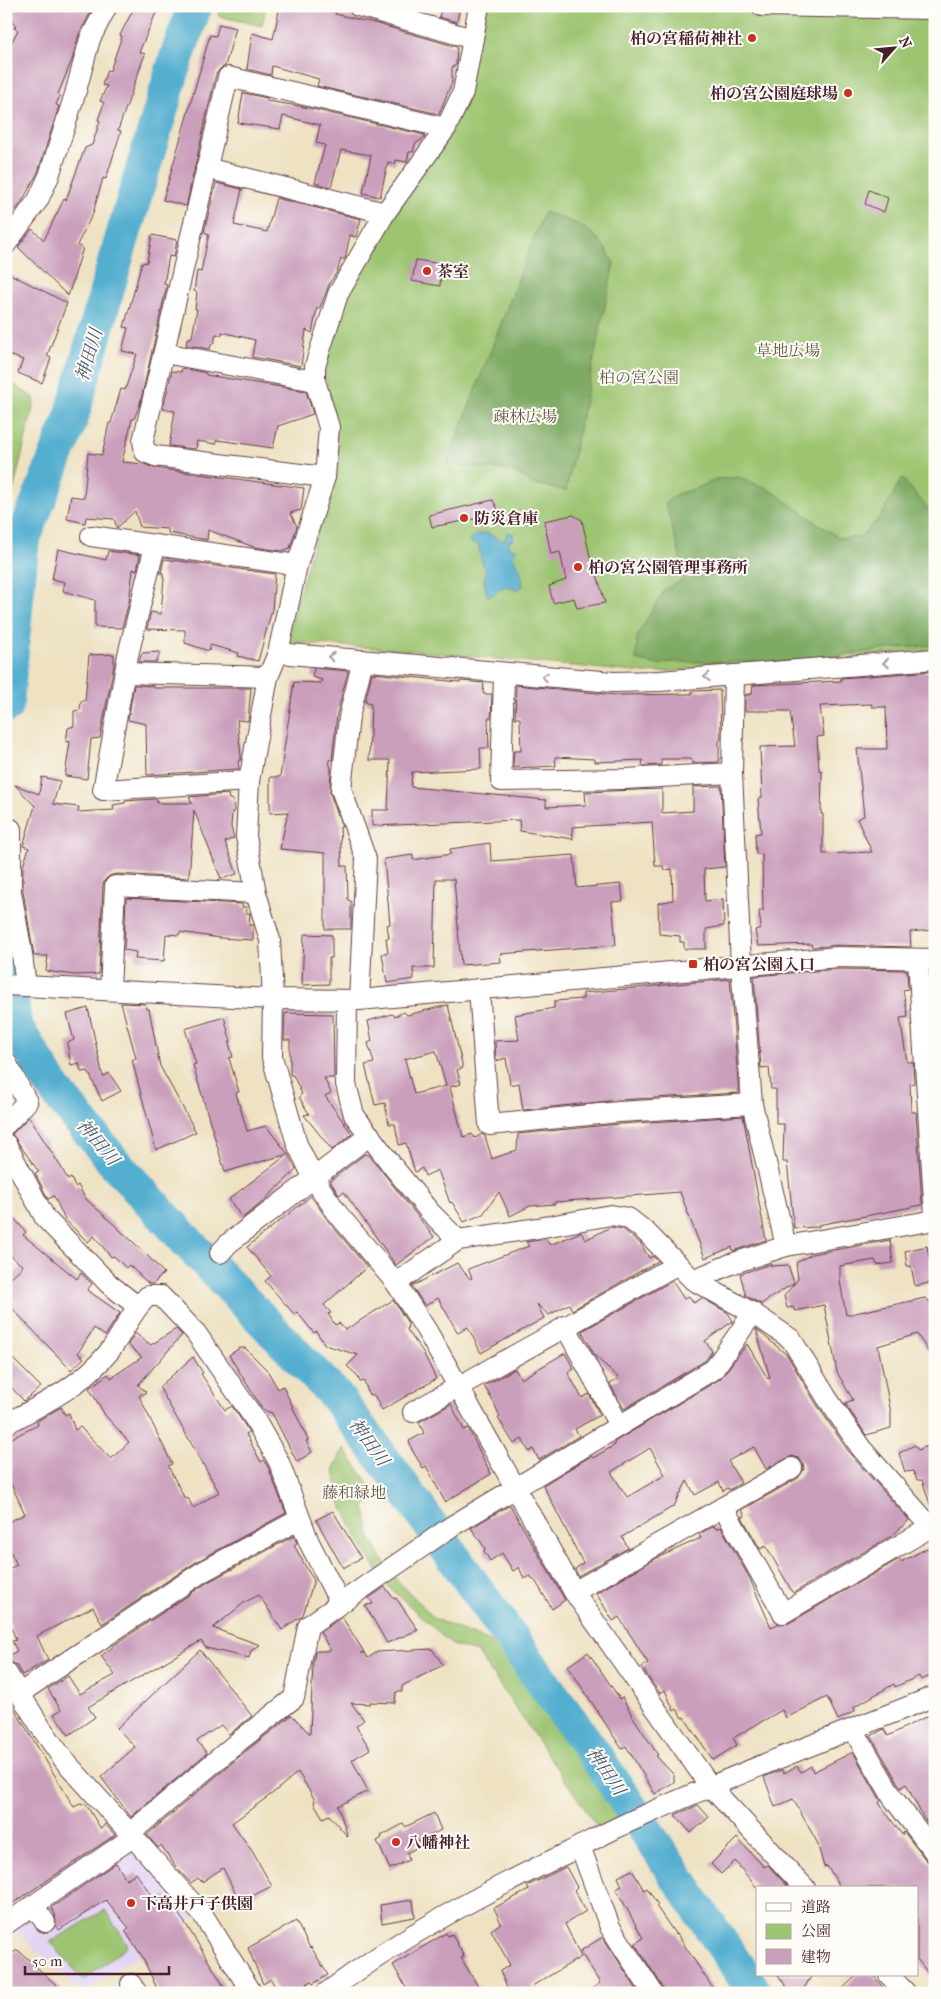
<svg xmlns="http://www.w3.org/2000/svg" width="941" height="1999" font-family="'IM FELL French Canon','Noto Serif JP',serif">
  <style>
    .built { fill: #e2d4f3 }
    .green { fill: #9dc571; stroke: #74724e }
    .forest { fill: #7eaa63; stroke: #646447 }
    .water { fill: #52aed0; stroke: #4e667e }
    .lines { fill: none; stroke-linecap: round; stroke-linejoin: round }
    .river { stroke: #52aed0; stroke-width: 35 }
    .building { fill: #ca9fbc; fill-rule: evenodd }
    .street-casing { stroke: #633c42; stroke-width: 22 }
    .street { stroke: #fff; stroke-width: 20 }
    .oneway { stroke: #ae9aa0 }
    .poi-dot { fill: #c8321e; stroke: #fdfcf7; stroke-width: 2 }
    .labels { text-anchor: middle; stroke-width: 4; stroke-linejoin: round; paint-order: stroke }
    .poi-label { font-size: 16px; font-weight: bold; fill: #4a1f2b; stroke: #fdfcf7; text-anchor: start }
    .park-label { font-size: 16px; fill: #675944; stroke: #fdfcf7 }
    .water-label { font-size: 18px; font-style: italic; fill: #4d586d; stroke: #fdfcf7 }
  </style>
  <rect width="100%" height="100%" fill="#fdfcf7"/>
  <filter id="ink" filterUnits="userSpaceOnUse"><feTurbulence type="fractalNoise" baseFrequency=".02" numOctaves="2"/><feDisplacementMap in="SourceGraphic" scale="10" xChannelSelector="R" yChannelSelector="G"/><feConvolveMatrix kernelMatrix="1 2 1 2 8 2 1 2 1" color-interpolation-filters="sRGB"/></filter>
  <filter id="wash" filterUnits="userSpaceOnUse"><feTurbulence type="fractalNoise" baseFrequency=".0096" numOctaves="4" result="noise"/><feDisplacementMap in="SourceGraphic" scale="20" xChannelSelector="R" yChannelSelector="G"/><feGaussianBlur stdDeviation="1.12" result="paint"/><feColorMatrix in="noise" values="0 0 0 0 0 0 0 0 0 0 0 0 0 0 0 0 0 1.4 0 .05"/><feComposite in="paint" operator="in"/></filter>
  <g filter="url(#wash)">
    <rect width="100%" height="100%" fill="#eee2c3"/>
    <polygon class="built" points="129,1845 196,1916 82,1993 13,1928"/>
    <g class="green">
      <polygon points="221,6 266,6 262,26 218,16"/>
      <polygon points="476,6 765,6 935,9 935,650 646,673 405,650 286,642 323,509 338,465 335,419 323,367 345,297 446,128"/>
      <polygon points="6,379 35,399 6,521"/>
      <polygon points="344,1448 376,1495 365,1507 370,1537 382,1559 397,1580 435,1619 500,1646 621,1818 598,1828 477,1652 452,1645 387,1585 363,1548 338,1498 334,1468"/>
      <polygon points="105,1910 128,1945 84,1980 50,1942"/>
    </g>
    <g class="forest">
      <path d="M544,212C580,225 594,226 614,263L566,491L531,483L513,471L447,464Z"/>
      <polygon points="738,477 767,488 839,538 860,537 881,516 902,478 935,517 935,645 890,649 786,662 672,662 658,665 636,660 637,637 654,607 665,589 683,580 679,552 665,503 677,494 700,487 716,479"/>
    </g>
    <polygon class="water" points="487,533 502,541 505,539 507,533 513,533 514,540 509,540 509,549 516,548 513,558 520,569 523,586 517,590 505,586 490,596 487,595 484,580 486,569 483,566 478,544 471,543 469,539 479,534"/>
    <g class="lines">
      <g class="river">
        <polyline points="6,706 22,542 71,419 114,265 176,59 195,6"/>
        <polyline points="6,963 15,1026 55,1090 114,1162 192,1247 334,1394 381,1456 597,1758 755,1993"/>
      </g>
    </g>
    <g id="blocks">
      <g class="building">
        <polygon points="10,6 94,6 79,34 72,60 58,94 60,95 56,105 59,106 38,172 21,203 6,223 6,53 18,30 14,28 16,25 8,20"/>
        <polygon points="135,6 159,6 139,52 145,54 118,130 121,131 106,179 103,178 93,213 77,245 83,248 68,296 18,247 32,229 44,240 64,199 66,200 85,148 92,145 100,121 98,120 104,103 100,101 107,86 102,85 107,70 110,71 122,36 120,35"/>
        <polygon points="280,6 315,6 336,12 335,14 378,24 457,47 456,65 452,67 452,82 439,114 317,86 319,79 272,66 271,75 247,69 252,33 273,39"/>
        <polygon points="442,6 460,6 457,22 439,17"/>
        <polygon points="219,24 236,28 225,66 220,69 216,74 186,206 163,200 210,35 216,36"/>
        <polygon points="243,93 267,98 267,101 299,106 425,135 424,138 415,144 413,152 409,152 407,162 396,160 395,164 388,162 380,197 363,193 371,155 341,150 331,187 315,183 325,145 316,143 320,125 283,116 280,129 238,123"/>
        <polygon points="216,183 242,189 234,225 267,232 276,198 361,219 356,237 350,235 345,259 341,259 337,272 330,282 320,308 317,308 312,333 306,330 301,366 252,357 255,340 222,332 222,335 216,334 214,343 211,345 210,349 186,345 187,339 192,337 197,309 195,309 197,292 194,291 197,271 201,272 209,234 204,232"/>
        <polygon points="869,190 888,198 884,212 865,204"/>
        <polygon points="152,235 177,240 174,257 169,256 164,284 167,285 140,404 134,419 132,419 122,462 144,464 154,468 304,488 301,510 290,513 297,526 290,548 282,551 254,547 208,530 207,540 168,533 168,529 140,527 135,511 117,528 114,519 86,517 85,523 67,519 71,496 84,498 88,453 102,455 109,423 111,423 121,389 125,390 137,354 122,351 128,328 124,327 142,263 147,262"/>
        <polygon points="416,260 441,264 440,286 412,281"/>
        <polygon points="6,272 67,303 47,356 51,358 42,383 18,373 23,360 6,354"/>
        <polygon points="182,368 206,373 206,375 306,391 313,414 278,426 273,448 217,440 216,444 197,441 196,449 169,446 175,411 163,409 172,371 181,372"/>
        <polygon points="493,500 500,514 432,527 429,515"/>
        <polygon points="573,515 582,520 594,575 597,574 605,603 577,608 574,598 553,603 549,586 566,580 560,552 551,554 544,521"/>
        <polygon points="58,549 106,560 108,551 140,555 137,570 133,569 129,602 122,628 95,627 95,600 63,591 65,582 52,579"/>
        <polygon points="164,559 275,574 272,610 258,661 238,656 239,653 210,645 209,651 185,643 185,630 147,629 151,612 161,614 164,578 163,577 163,573 161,573"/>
        <polygon points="160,652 157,662 139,662 142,653"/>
        <polygon points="114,654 114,665 100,738 91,739 87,779 65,776 70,741 66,742 68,728 74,726 74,711 80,710 81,701 85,701 89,655"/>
        <polygon points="314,668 348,671 337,714 332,760 329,760 331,770 330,793 342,827 340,827 342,866 347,866 348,900 351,901 351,929 325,929 325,853 280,849 288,812 270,813 270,777 280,777 294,682 321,683 322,680 312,677"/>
        <path d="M935,671L933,930L910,932L911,947L838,945L812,947L811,944L758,946L755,930L761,928L759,911H763L762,854H756L755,834L761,833L758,799L762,797L760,747L795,746L790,711H745V695L752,694L753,685L841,681V678ZM872,704V707H886L887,749H857L864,816L857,819L872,852L823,854V814H821L822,771L819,770L817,737L824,736L820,706Z"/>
        <polygon points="372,673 459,682 461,681 484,683 483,694 492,694 491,718 488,718 489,748 480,748 481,769 412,772 411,787 546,800 546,807 586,805 585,792 662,789 662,813 693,811 693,787 721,786 725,867 704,869 705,901 723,899 724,926 706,929 706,949 684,949 684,942 680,942 680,936 659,934 658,903 673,900 672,869 664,870 663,866 655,866 652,822 572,827 573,839 520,831 519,820 372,826 372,810 388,810 390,760 369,760 371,704 365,702"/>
        <polygon points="134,685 154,686 154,688 251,688 248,721 237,720 241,756 241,760 238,761 239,769 147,775 146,724 128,720"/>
        <polygon points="516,685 617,695 692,694 692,691 720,690 721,739 719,741 719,762 692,763 692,759 661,759 661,765 642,766 643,760 595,762 595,759 555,757 556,766 513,768 514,751 521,751 520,718 515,718"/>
        <polygon points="42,777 60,781 53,804 79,807 78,812 114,810 113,805 125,803 125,801 157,799 157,803 192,803 189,797 228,794 229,799 233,800 234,812 232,812 231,827 234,838 225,842 237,874 221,879 194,810 189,878 116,874 109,876 105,880 103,885 99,974 75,975 46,971 48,956 34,956 23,891 23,866 29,848 23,846 35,806 15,785 39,794"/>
        <polygon points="490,843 491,861 574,855 577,888 621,884 623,901 612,902 616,945 500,954 501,962 461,965 454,879 436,879 434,968 413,968 414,979 387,983 382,954 388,952 386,938 389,938 387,925 390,924 384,859 413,855 413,860 451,854 450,849"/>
        <polygon points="126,898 242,904 242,907 247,907 246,913 250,913 249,925 253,925 253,940 220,938 180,932 179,935 166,934 164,961 135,959 136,952 124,950"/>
        <polygon points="304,934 332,935 332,958 329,958 329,984 302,985"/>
        <polygon points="838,969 907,970 908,989 903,990 908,1017 900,1018 907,1062 913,1062 914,1083 910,1084 911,1112 916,1112 922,1205 818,1225 819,1227 794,1228 787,1162 783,1162 784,1124 776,1124 776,1089 771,1089 769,1067 761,1068 754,976"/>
        <polygon points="730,979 739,1093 618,1100 523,1110 519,1083 510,1085 506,1058 496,1061 495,1041 519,1040 515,1015 554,1008 554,1001 583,999 583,993"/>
        <polygon points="121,1003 145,1004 147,1009 149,1009 160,1066 196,1132 156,1150 132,1060 136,1058"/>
        <path d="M448,1005L463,1068L457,1070L461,1084L450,1087L463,1137L472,1134L475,1138L482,1134L485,1136L492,1159L517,1150L518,1134L620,1124L743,1116L766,1240L733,1251L732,1247L705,1258L680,1192L555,1202V1204L530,1206L510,1216L499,1192L483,1214L464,1222L452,1202L450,1203L438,1170L425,1176L422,1168L415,1172L406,1143L399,1145L395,1124H389L385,1103L375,1105L365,1065L374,1063L368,1043L372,1041L368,1021L392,1014L395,1016L404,1012L407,1015ZM436,1051L446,1086L414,1094L405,1059Z"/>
        <polygon points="88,1008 103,1077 109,1073 121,1091 102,1101 88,1071 81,1072 79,1063 71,1065 67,1043 74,1040 67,1014"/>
        <polygon points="285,1013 333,1014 334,1078 324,1078 331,1093 325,1096 352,1134 332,1150 304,1115 309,1114 299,1097 302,1094 293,1075 290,1075 290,1040 284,1040"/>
        <polygon points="224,1017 231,1042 229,1043 233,1057 229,1058 239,1092 236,1093 247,1131 266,1126 288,1154 225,1172 193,1065 196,1064 185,1029"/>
        <polygon points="29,1117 61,1167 68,1180 71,1178 75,1187 78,1185 85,1198 145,1253 164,1273 153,1284 149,1284 129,1265 126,1268 114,1256 111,1257 94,1236 88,1242 65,1220 54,1196 48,1199 35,1173 39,1172 12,1134"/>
        <polygon points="288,1154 296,1170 258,1206 242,1218 229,1199"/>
        <polygon points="365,1154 369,1155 434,1237 396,1265 344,1192 339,1195 330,1181"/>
        <polygon points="311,1196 329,1222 367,1267 324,1305 331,1313 328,1314 335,1325 339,1323 345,1330 393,1300 408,1323 407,1330 423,1352 436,1379 382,1410 374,1395 369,1395 364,1381 360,1382 357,1375 347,1366 358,1355 325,1345 316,1331 314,1333 297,1312 294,1314 265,1281 271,1276 247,1247"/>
        <polygon points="6,1209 26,1232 23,1235 77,1279 81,1273 92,1284 87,1290 120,1313 105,1336 94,1328 78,1353 84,1358 71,1370 6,1302 6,1282 23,1266 6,1252"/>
        <polygon points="611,1227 623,1229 641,1244 649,1258 653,1256 658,1261 572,1310 569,1304 549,1315 537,1304 544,1318 481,1353 468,1327 458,1333 438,1298 425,1306 412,1286 457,1263 470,1279 472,1278 468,1269 529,1246 526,1242 546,1239 550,1245 581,1232 585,1240"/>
        <polygon points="890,1240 893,1263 877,1265 875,1260 840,1266 840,1281 846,1315 925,1298 935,1306 935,1362 917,1334 878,1346 891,1413 891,1428 866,1435 845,1403 853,1400 837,1372 824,1305 795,1311 793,1307 787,1308 784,1296 798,1279 796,1263 812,1254"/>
        <polygon points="927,1246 934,1282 915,1286 911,1266 907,1266 905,1251"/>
        <polygon points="771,1264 771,1266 788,1265 794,1283 761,1304 746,1296 740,1274"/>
        <polygon points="672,1281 684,1299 689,1296 694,1303 702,1298 728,1313 733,1321 705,1341 712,1351 706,1360 624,1409 610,1384 619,1378 595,1356 582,1331"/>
        <polygon points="176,1329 182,1335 138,1385 146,1392 139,1396 172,1464 168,1466 185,1499 188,1498 193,1508 219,1492 159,1387 193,1357 203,1373 201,1374 225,1410 232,1406 244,1424 249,1432 246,1434 261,1462 264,1460 268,1467 286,1513 196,1562 102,1624 93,1607 37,1636 48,1660 22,1675 16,1665 6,1660 6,1657 17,1651 12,1641 16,1640 6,1614 6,1570 17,1565 6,1543 6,1523 25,1514 11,1484 6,1487 6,1441 38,1425 37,1421 61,1407 65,1415 69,1413 75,1430 80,1427 111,1459 129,1442 105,1415 89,1388 108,1374 111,1378 142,1357 128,1345 135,1333 151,1345"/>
        <path d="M756,1329L787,1355L817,1405L851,1455L909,1520L893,1535L793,1593L766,1546L760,1549L742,1517L745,1516L742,1510L798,1478L804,1469L803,1463L798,1458L792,1456L766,1469L754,1447L728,1461L741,1483L729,1490L728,1488L723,1491L719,1482L695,1495L687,1481L674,1506L622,1537L628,1548L578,1576L575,1569L583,1563L543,1485L591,1456L593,1458L615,1445L614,1442L720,1379L747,1344L768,1379L770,1378ZM650,1448L665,1475L627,1497L611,1472Z"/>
        <polygon points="240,1348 245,1348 267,1370 278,1389 283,1386 308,1440 306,1441 312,1452 297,1462 272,1413 263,1410 229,1355"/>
        <polygon points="6,1352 41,1387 24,1401 6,1382"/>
        <polygon points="565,1353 574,1369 568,1373 582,1398 589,1394 600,1415 575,1429 579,1436 539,1460 533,1449 529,1452 522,1439 514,1444 498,1418 500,1417 494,1403 484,1386 515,1369 521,1379"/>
        <polygon points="451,1404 464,1430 468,1428 491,1474 445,1502 426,1466 423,1468 412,1450 409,1441 424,1433 419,1422"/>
        <polygon points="935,1443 935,1510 932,1510 922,1480 917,1480 913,1471 905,1472 899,1453 915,1445 918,1450"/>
        <polygon points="510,1505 565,1600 552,1609 536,1582 530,1576 524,1579 519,1567 513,1571 502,1553 490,1561 484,1551 485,1548 471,1528"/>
        <polygon points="333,1511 361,1558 343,1568 316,1520"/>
        <polygon points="714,1526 716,1529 721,1527 749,1577 771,1627 778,1624 789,1623 899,1559 901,1562 935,1544 935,1674 921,1680 919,1676 895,1687 894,1684 854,1707 855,1711 838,1720 827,1697 786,1718 782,1710 733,1738 737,1745 713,1760 684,1717 682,1718 677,1709 674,1711 665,1690 660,1693 650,1680 642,1667 648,1663 619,1617 613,1621 596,1593 657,1558 701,1538 699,1534"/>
        <polygon points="294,1536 297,1543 294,1545 308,1571 314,1580 303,1615 282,1630 259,1595 245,1602 213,1628 260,1645 251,1651 249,1658 206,1648 201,1641 88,1707 95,1717 69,1735 54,1714 61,1710 48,1689 68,1676 80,1694 115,1675 101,1656 113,1647 113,1646 208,1582"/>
        <polygon points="385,1587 394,1599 396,1598 418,1630 387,1643 365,1605 373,1604 369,1598"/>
        <polygon points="342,1617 364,1652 361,1653 365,1653 368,1658 377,1652 432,1649 443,1665 402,1686 402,1692 396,1692 395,1703 370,1702 370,1704 351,1703 364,1720 356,1726 370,1749 352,1760 368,1791 338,1806 348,1837 329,1815 323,1818 314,1803 315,1800 298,1772 273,1793 232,1823 252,1851 272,1886 240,1902 223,1868 202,1882 198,1878 191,1883 176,1867 161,1845 158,1848 147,1835 246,1751 292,1715 310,1734 313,1664 315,1651 331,1651 320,1632"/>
        <polygon points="200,1650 252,1716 229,1734 221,1725 197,1741 207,1753 131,1817 101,1777 135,1747 117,1728"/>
        <polygon points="588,1652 620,1699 622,1697 633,1717 658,1755 656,1756 674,1775 674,1782 655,1794 626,1746 622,1749 568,1666"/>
        <polygon points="6,1695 74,1807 80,1804 82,1805 85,1803 101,1829 105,1824 115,1835 6,1908"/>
        <polygon points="935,1712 935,1833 923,1817 906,1784 901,1788 871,1736 884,1729 888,1736"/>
        <polygon points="853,1752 881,1801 879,1803 902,1835 904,1832 926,1860 935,1865 935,1982 917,1959 917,1888 841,1888 827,1866 824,1867 817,1842 793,1799 775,1807 764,1777 782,1770 784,1773 797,1766 801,1772 811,1766 813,1772"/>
        <polygon points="698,1805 709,1817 691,1833 675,1815"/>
        <polygon points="434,1813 441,1830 414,1844 416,1848 407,1853 409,1860 390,1869 377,1841 382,1838 381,1836 403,1824 405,1827"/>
        <polygon points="737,1838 764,1867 768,1865 789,1888 757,1888 735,1861 721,1874 711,1864"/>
        <polygon points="116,1863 126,1879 136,1873 156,1902 166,1896 187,1926 228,1993 159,1993 142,1956 125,1931 129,1928 106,1900 59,1930 56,1926 55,1914 51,1908"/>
        <polygon points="566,1867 577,1887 574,1890 586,1911 565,1924 581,1957 532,1986 536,1993 509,1993 500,1971 510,1965 491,1930 501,1923 494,1908 529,1890 527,1886"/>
        <polygon points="632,1870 644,1890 647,1888 658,1905 656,1906 676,1935 677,1934 716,1993 665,1993 663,1987 635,1944 643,1938 616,1889 622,1886 618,1877"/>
        <polygon points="413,1900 415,1917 382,1923 380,1905"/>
        <polygon points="296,1921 310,1948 311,1947 328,1975 313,1984 311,1981 295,1993 278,1993 271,1979 263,1984 248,1948"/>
        <polygon points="446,1933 448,1936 452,1934 464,1957 461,1958 482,1993 409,1993 393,1965"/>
        <polygon points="603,1937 639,1993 586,1993 600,1983 580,1951"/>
        <polygon points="18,1950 65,1993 16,1993 6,1984 6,1956"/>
        <polygon points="778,1975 812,1975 801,1993 791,1993"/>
        <polygon points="857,1975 873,1975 887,1993 838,1993"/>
      </g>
    </g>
  </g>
  <g filter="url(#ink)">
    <use href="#blocks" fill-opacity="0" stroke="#633c42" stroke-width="1"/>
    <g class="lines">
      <g class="street-casing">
        <g id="street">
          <polyline points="358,6 473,39"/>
          <polyline points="479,6 463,92 446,128 385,213 338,294 315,366 315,381 329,427 325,477 297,565 278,653 268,677 249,781 246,836 256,893 270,940 273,999 272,1057 297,1144 314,1179 338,1214 396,1283 427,1331 574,1592 710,1786 805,1888"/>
          <polyline points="762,6 935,9"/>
          <polyline points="206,168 385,213"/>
          <polyline points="6,244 38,200 49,176 75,94 90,39 107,6"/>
          <polyline points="164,353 315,381"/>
          <polyline points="325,477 155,456 145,452 143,441 228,77 446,128"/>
          <polyline points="91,536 297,565"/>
          <polyline points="155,546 128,655 103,790 249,781"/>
          <polyline points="278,653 613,682 660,681 935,659"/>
          <polyline points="126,673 268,677"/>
          <polyline points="504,674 501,781 625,779 732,773"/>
          <polyline points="734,675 732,773 741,965 752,1104 786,1246"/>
          <polyline points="11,829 11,892 21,947 26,986"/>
          <polyline points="918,960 935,1215"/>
          <polyline points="6,985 273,999 359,1000 838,957 935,959"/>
          <polyline points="479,989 489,1125 619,1112 752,1104"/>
          <polyline points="110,990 115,886 256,893"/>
          <polyline points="347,1000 346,1084 354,1115 394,1168 430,1212 458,1240"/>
          <polyline points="359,1000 366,859 341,789 349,717 363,660"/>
          <polyline points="6,1062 27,1102 6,1124"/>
          <polyline points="6,1144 45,1218 109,1284 137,1306"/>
          <polyline points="220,1253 229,1243 370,1135"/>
          <polyline points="693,1280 731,1264 786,1246 935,1220"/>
          <polyline points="396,1283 458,1240 538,1228 611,1215 628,1218 646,1232 693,1280 753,1313 791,1339 827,1398 861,1448 935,1532"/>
          <polyline points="565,1326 619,1425"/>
          <polyline points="413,1412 678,1264"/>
          <path d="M6,1424C43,1404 81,1386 108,1353C123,1335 130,1312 148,1296H161L196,1333L254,1418L279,1462L309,1542L340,1603"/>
          <polyline points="723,1507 783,1613 931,1527"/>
          <polyline points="574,1592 792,1468"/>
          <polyline points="6,1672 42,1729 64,1760 203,1915 252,1993"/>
          <polyline points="20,1693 202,1572 300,1519"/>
          <polyline points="853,1729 893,1798 935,1853"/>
          <polyline points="580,1846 610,1927 653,1993"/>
          <polyline points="33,1905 45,1922"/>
          <polyline points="6,1924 133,1837 135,1829 238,1742 294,1698 308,1626 452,1526 714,1369 753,1313"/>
          <polyline points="889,1975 906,1993"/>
          <polyline points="131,1984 137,1993"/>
          <path d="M326,1993C401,1937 483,1893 567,1853C593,1840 618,1826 645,1815C740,1772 838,1735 935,1696"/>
        </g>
      </g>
      <use href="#street" class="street"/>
    </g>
    <defs><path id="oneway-chevron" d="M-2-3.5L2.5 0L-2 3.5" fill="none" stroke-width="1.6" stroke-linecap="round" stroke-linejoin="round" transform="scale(1.25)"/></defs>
    <g class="oneway">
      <use href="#oneway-chevron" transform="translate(331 657) rotate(-176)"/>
      <use href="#oneway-chevron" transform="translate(886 663) rotate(176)"/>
      <use href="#oneway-chevron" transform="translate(545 677) rotate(-175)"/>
      <use href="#oneway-chevron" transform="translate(707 677) rotate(176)"/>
    </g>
  </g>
  <g class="poi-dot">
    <circle cx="752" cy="38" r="5"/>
    <circle cx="848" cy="93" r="5"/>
    <circle cx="427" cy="271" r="5"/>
    <circle cx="464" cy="518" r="5"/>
    <circle cx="578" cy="567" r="5"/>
    <rect x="688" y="959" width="10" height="10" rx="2.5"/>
    <circle cx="396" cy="1842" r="5"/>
    <circle cx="131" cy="1903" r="5"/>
  </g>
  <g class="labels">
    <g class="poi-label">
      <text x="742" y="44" text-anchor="end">柏の宮稲荷神社</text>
      <text x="838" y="99" text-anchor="end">柏の宮公園庭球場</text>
      <text x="437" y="277">茶室</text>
      <text x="474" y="524">防災倉庫</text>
      <text x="588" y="573">柏の宮公園管理事務所</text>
      <text x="703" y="970">柏の宮公園入口</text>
      <text x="406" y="1848">八幡神社</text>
      <text x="141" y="1909">下高井戸子供園</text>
    </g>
    <g class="park-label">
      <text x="788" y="356">草地広場</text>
      <text x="639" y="383">柏の宮公園</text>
      <text x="525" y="422">疎林広場</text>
      <text x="354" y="1498">藤和緑地</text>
    </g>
    <g class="water-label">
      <text transform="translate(89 355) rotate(-74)" y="6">神田川</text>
      <text transform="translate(98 1142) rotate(50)" y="6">神田川</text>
      <text transform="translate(369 1442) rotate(54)" y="6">神田川</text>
      <text transform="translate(606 1771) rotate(56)" y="6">神田川</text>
    </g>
  </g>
  <rect width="941" height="1999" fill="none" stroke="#fdfcf7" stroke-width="25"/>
  <rect x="756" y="1886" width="162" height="90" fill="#fdfcf7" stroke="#b5a4a5"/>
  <rect x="766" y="1903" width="25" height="8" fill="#ffffff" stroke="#b5a4a5"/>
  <text x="801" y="1912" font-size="15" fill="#4a1f2b">道路</text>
  <rect x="766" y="1924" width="25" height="15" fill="#9dc571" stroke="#b5a4a5"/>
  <text x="801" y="1936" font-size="15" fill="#4a1f2b">公園</text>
  <rect x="766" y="1949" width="25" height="15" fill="#ca9fbc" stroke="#b5a4a5"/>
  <text x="801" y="1962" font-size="15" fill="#4a1f2b">建物</text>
  <g transform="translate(894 48) rotate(63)" stroke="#fdfcf7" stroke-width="4" paint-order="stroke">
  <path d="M0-4L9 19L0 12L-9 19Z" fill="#4a1f2b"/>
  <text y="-8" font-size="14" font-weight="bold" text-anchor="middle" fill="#4a1f2b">N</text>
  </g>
  <path d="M25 1966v8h144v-8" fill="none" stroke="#4a1f2b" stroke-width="2.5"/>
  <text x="32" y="1966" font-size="15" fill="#4a1f2b" stroke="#fdfcf7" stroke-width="4" paint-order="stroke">50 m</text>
</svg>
